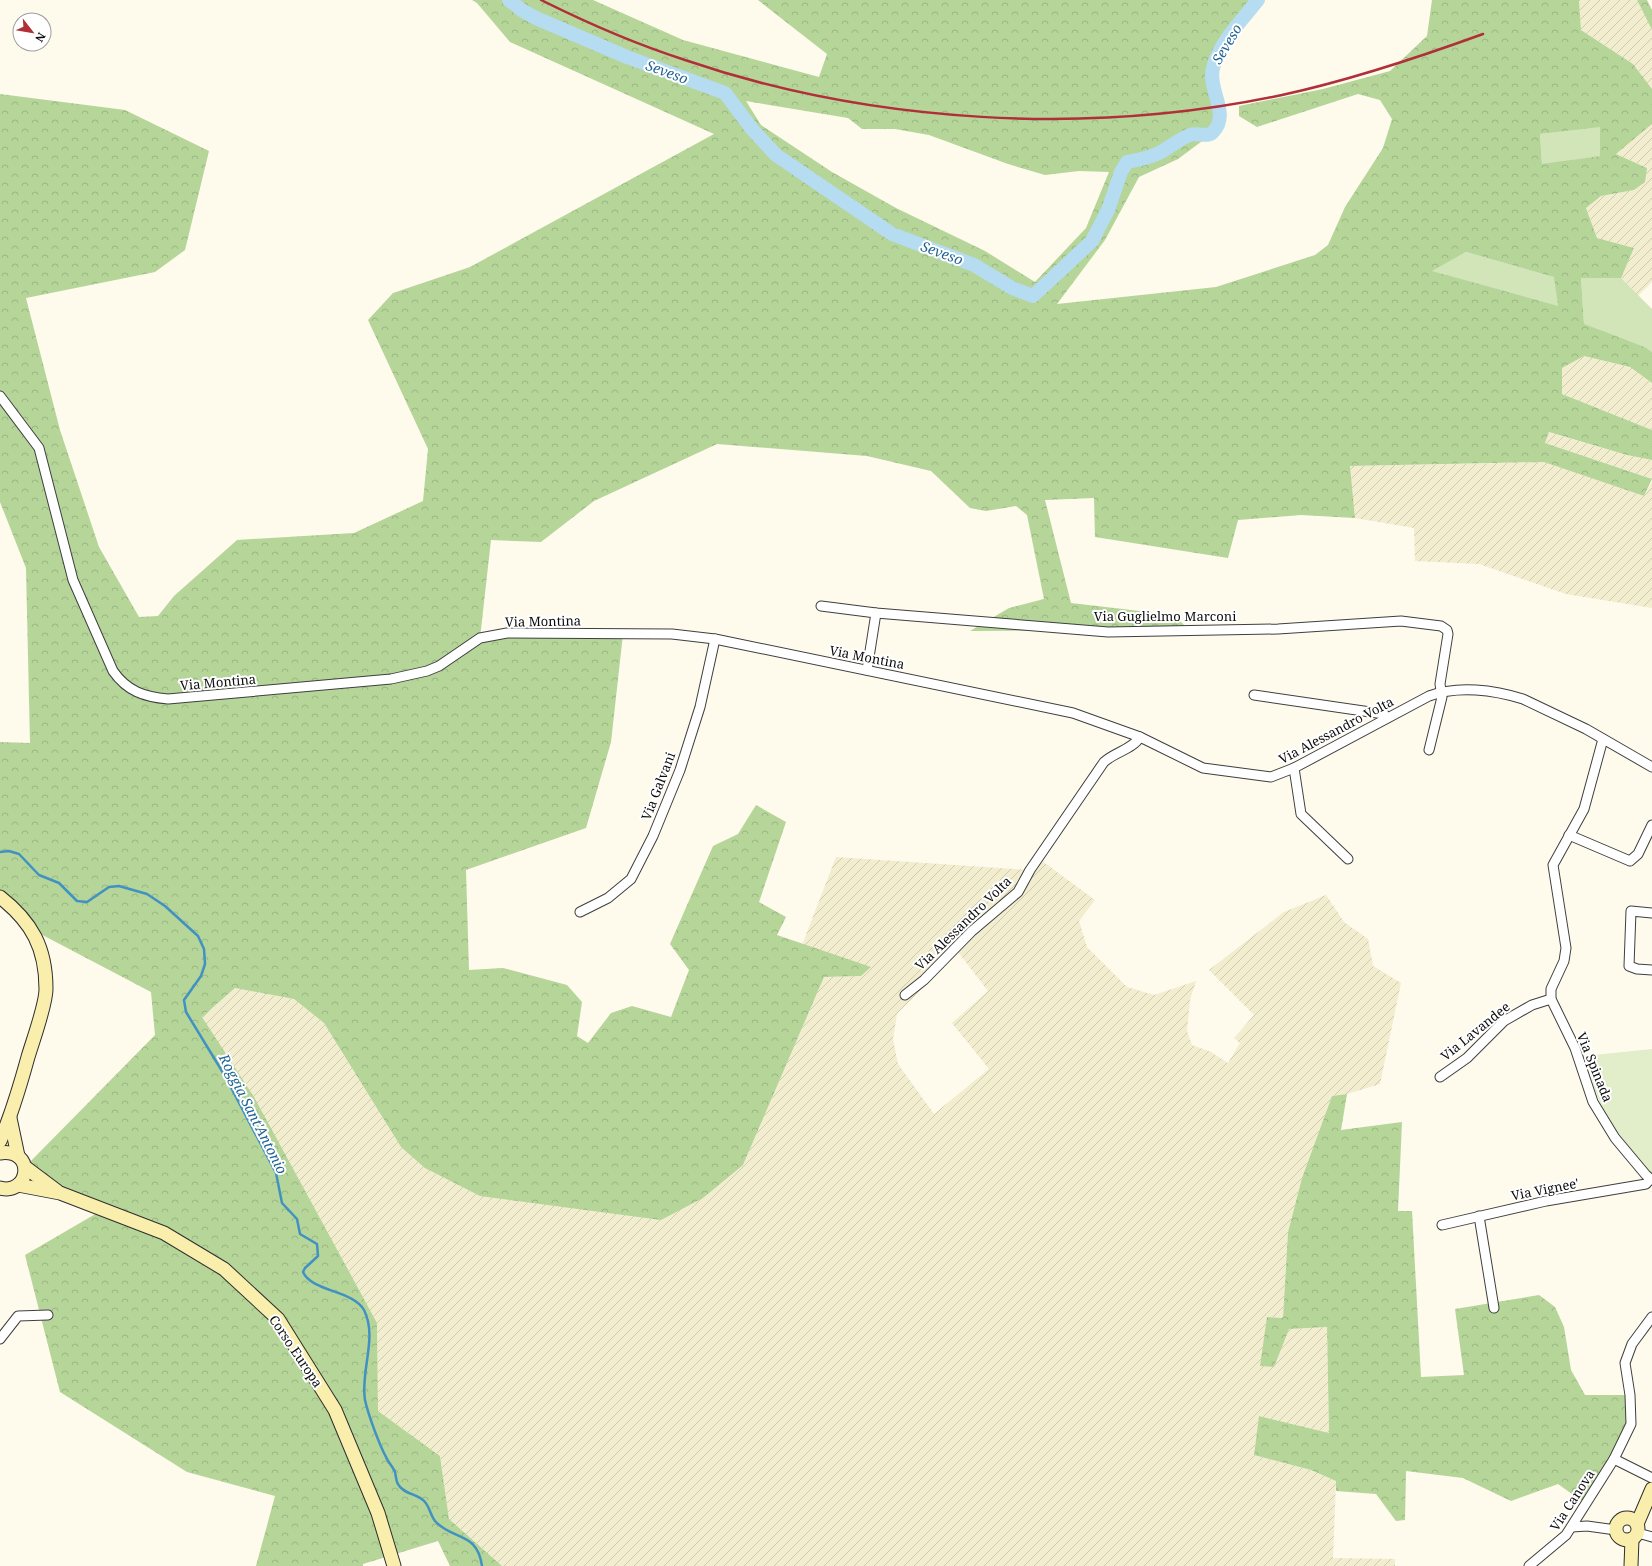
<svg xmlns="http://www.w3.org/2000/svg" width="1652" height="1566" font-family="'Noto Serif',serif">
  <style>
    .farmland { fill: url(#farmland-furrows); fill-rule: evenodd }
    .grass { fill: #d1e5b9 }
    .forest { fill: url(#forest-crowns); fill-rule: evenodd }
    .pitch { fill: #e2edca }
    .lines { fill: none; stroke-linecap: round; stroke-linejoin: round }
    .stream { stroke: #4192c2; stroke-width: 2.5 }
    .river { stroke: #b5dcf1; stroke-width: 14 }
    .street-casing { stroke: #3f3f3f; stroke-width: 11 }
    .secondary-casing { stroke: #2e2e2e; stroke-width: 15 }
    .street { stroke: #fff; stroke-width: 9 }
    .secondary { stroke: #f9eeac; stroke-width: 13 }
    .rail { stroke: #b12f38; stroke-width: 2.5 }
    .labels { text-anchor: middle; stroke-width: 4; stroke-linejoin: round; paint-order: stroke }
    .street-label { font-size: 13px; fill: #0c0c0c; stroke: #fff }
    .water-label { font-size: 14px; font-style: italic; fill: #1f6494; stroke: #fff }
  </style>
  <defs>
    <pattern id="farmland-furrows" width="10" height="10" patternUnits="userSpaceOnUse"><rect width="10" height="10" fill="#f1edce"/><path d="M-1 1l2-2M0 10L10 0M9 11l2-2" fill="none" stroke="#cdcab0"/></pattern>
    <pattern id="forest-crowns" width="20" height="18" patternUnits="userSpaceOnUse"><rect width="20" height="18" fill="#b5d599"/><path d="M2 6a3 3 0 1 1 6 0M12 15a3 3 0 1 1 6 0" fill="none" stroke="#9ab683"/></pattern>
  </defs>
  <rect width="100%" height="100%" fill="#fefaec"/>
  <g class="farmland">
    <polygon points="1579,0 1637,0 1652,30 1652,89 1633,64 1581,30"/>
    <polygon points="1652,124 1652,282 1638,296 1621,278 1634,248 1597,238 1586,208 1601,196 1634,190 1647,168 1616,154"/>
    <polygon points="1584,356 1630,367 1652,383 1652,430 1562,394 1562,368"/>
    <polygon points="1548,432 1627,455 1652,460 1652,479 1545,443"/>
    <polygon points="1545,462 1644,496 1652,482 1652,608 1566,594 1479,564 1415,561 1414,528 1355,518 1350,466"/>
    <path d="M836,857L1030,870L1034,872L1042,861L1095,900L1079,921L1087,947L1127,987L1154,995L1196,981L1190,1000L1187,1031L1192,1045L1211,1052L1228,1063L1240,1043L1234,1038L1254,1015L1209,970L1284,912L1326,895L1344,922L1368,939L1373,966L1401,983L1380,1084L1347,1094L1332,1096L1302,1178L1288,1232L1283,1318L1267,1317L1274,1367L1288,1329L1327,1327L1329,1433L1259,1416L1254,1455L1311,1470L1336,1481L1333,1558L1395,1559V1566H502L449,1519L440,1456L378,1411L377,1323L202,1017L235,988L294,999L324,1023L401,1147L743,1165L824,977L861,976L870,968L802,945ZM958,952L988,991L952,1023L989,1069L934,1114L898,1064L893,1039L897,1014Z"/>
  </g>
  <g class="grass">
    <polygon points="1600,126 1600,156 1542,165 1540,134"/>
    <polygon points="1466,252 1555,277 1558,307 1431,271"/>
    <polygon points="1581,278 1621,278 1652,309 1652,352 1645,347 1584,325"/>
  </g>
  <g class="forest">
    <path d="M472,0H593L683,40L819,77L827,54L758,0H1250C1237,21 1219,43 1213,68C1206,93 1232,108 1213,133L1178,159L1139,177L1105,240L1057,304L1216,287L1315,255L1328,245L1345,207L1383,148L1392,119L1380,100L1358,94L1257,127L1239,116V106L1323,89L1390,71L1427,36L1432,0H1579L1581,30L1633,64L1652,89V124L1616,154L1647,168L1645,182L1634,190L1601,196L1586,208L1597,238L1634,248L1621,278H1581L1584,324L1645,347L1652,352V383L1630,367L1584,356L1562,368V394L1652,430V460L1627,455L1549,432L1545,443L1652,479L1644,496L1544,462L1350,466L1355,518L1301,515L1238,520L1228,558L1095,537L1094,498L1045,500L1071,603L1174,615L1189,630L970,631L1009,608L1044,599L1027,515L1016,506L986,511L970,508L931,471L867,456L717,444L594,501L541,542L491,540L480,638L623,634L611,742L586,828L466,870L469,970L503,968L567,985L582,1002L577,1036L588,1043L611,1013L632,1006L671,1017L689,970L670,944L713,846L738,834L756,805L786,822L759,902L786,917L777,935L871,967L861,976L824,977L743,1165L703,1198L661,1220L480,1196L425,1168L401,1147L324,1023L294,999L235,988L202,1017L254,1097L377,1323L378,1411L440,1456L449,1519L502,1566H450L438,1541L363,1564V1566H256L275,1496L187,1472L60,1392L25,1255L104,1209L25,1167L155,1035L151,992L33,930L0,897V742L30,743L26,568L0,502V94L125,110L209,151L185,250L155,272L26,298L60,430L99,547L139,617L158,616L174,596L237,540L354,533L423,501L428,449L368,320L393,293L470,267L714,134L510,42L477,3ZM746,101L848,118L862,129H895L929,135L1008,164L1045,175L1079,171L1109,172L1086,228L1035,282L985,251L896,208L832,172L761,125ZM1600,127V156L1542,164L1540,134ZM1466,252L1554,277L1558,306L1432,271Z"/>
    <polygon points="1637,0 1647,0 1652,10 1652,30"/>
    <polygon points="1347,1094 1341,1130 1402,1122 1398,1211 1412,1211 1421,1377 1464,1375 1455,1309 1539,1295 1555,1307 1564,1327 1571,1370 1585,1395 1630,1395 1631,1424 1586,1504 1558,1484 1511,1501 1463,1478 1406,1471 1405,1520 1396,1521 1376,1494 1336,1491 1336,1481 1311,1470 1254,1455 1259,1416 1329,1433 1327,1327 1289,1329 1274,1367 1260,1366 1267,1317 1283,1318 1288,1232 1302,1178 1332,1096"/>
  </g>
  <path class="pitch" d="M1652,1049V1173C1630,1156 1597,1107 1592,1079C1591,1072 1593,1062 1594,1055Z"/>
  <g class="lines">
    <path class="stream" d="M0,852L9,851L19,854L39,875L59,883L77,901L87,902L109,887L119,886L147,894L165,906L198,936L204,949L205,964L201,976L184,1000L186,1012L225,1076L276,1173L282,1203L297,1219L300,1234L317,1244L318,1256L305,1268L303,1272C312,1292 353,1290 364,1310C378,1338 360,1371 365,1400C368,1414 379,1444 386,1457C388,1462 393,1467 395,1472C396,1476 396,1481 398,1484C402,1493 416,1494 423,1500C429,1504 430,1515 435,1521C453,1541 477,1531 482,1566"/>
    <path class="river" d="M509,0L523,11L538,19L627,57L725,93L752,129L776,155L892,234L974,265L1012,288L1033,296L1092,241L1108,210L1121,172L1127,162C1137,160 1149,158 1159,153C1169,148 1179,139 1190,135C1197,132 1208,138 1213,132C1231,114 1207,89 1213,68C1219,43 1242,20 1258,0"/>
    <g class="street-casing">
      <g id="street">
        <path d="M0,396L39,448L73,580L113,671C127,691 144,697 168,699L391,679L427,671L439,666L480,638L507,633L672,634L715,639L1073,713L1140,737L1203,768L1271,777L1294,768L1429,696C1458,685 1494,690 1523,699L1586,729L1652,767"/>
        <polyline points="821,606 876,613 1108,632 1278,629 1401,621 1441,626 1447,630 1448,634 1440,684 1442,697 1429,750"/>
        <polyline points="867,670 876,613"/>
        <polyline points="1254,695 1384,714 1387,718"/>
        <polyline points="1603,739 1584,809 1553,865 1566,948 1564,961 1551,989 1551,999 1575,1048 1593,1102 1615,1138 1646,1175 1652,1180"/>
        <polyline points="1294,768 1301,814 1348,859"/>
        <polyline points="1569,835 1630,861 1638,854 1652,825"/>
        <polyline points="580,912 608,898 631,879 653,836 680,770 700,707 715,639"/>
        <polyline points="1652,913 1631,911 1629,966 1637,969 1652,970"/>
        <path d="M905,995L924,980L972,931L1018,892L1030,870L1104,762C1115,752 1133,749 1140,737"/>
        <polyline points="1440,1077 1467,1058 1504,1021 1532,1005 1551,999"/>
        <polyline points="1479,1216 1494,1308"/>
        <polyline points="1442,1225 1546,1201 1646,1184 1650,1179"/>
        <polyline points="0,1339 18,1316 48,1315"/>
        <polyline points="1614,1459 1652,1478"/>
        <polyline points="1572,1527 1587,1526 1616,1530"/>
        <polyline points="1638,1533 1652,1537"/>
        <polyline points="1529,1566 1566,1535 1614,1459 1631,1424 1630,1395 1625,1363 1632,1344 1652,1317"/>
      </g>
    </g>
    <g class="secondary-casing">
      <g id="secondary">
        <path d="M0,897C32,922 46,948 46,989C46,1005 33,1040 28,1057C20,1086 12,1114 0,1141"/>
        <polyline points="10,1118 18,1156"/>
        <path d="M0,1153C36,1148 30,1196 0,1188"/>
        <polyline points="25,1167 57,1191"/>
        <polyline points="18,1185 60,1193 164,1233 224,1269 278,1319 335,1410 378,1513 394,1566"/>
        <circle cx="1627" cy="1529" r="11"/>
        <polyline points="1637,1524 1652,1489"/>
        <polyline points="1631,1566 1632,1539"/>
      </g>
    </g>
    <use href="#street" class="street"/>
    <use href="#secondary" class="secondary"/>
    <path class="rail" d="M541,0C587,23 635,44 685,60C872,124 1090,136 1282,95C1351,80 1417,58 1483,34"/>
  </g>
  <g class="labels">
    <g class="street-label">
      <text x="1165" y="621">Via Guglielmo Marconi</text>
      <text transform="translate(543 621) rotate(-1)" y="5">Via Montina</text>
      <text transform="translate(867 657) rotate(11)" y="5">Via Montina</text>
      <text transform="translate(218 682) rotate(-5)" y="5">Via Montina</text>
      <text transform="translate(1336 730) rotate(-28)" y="5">Via Alessandro Volta</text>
      <text transform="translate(658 786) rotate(-69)" y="5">Via Galvani</text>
      <text transform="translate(963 923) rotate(-44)" y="5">Via Alessandro Volta</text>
      <text transform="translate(1475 1031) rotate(-39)" y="5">Via Lavandee</text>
      <text transform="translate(1595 1067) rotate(68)" y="5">Via Spinada</text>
      <text transform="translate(1545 1189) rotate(-11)" y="5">Via Vignee'</text>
      <text transform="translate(296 1351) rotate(56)" y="5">Corso Europa</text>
      <text transform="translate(1572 1500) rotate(-57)" y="5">Via Canova</text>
    </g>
    <g class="water-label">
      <text transform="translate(1227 44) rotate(-59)" y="5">Seveso</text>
      <text transform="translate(667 72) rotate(20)" y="5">Seveso</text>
      <text transform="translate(942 253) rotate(20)" y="5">Seveso</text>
      <text transform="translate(253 1114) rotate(63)" y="5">Roggia Sant'Antonio</text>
    </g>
  </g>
  <g transform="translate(32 32) rotate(121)"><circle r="19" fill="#ffffff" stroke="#9e9e9e"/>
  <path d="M0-3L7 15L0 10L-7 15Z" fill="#b12f38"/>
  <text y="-6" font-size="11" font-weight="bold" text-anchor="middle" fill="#0c0c0c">N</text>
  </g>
</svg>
